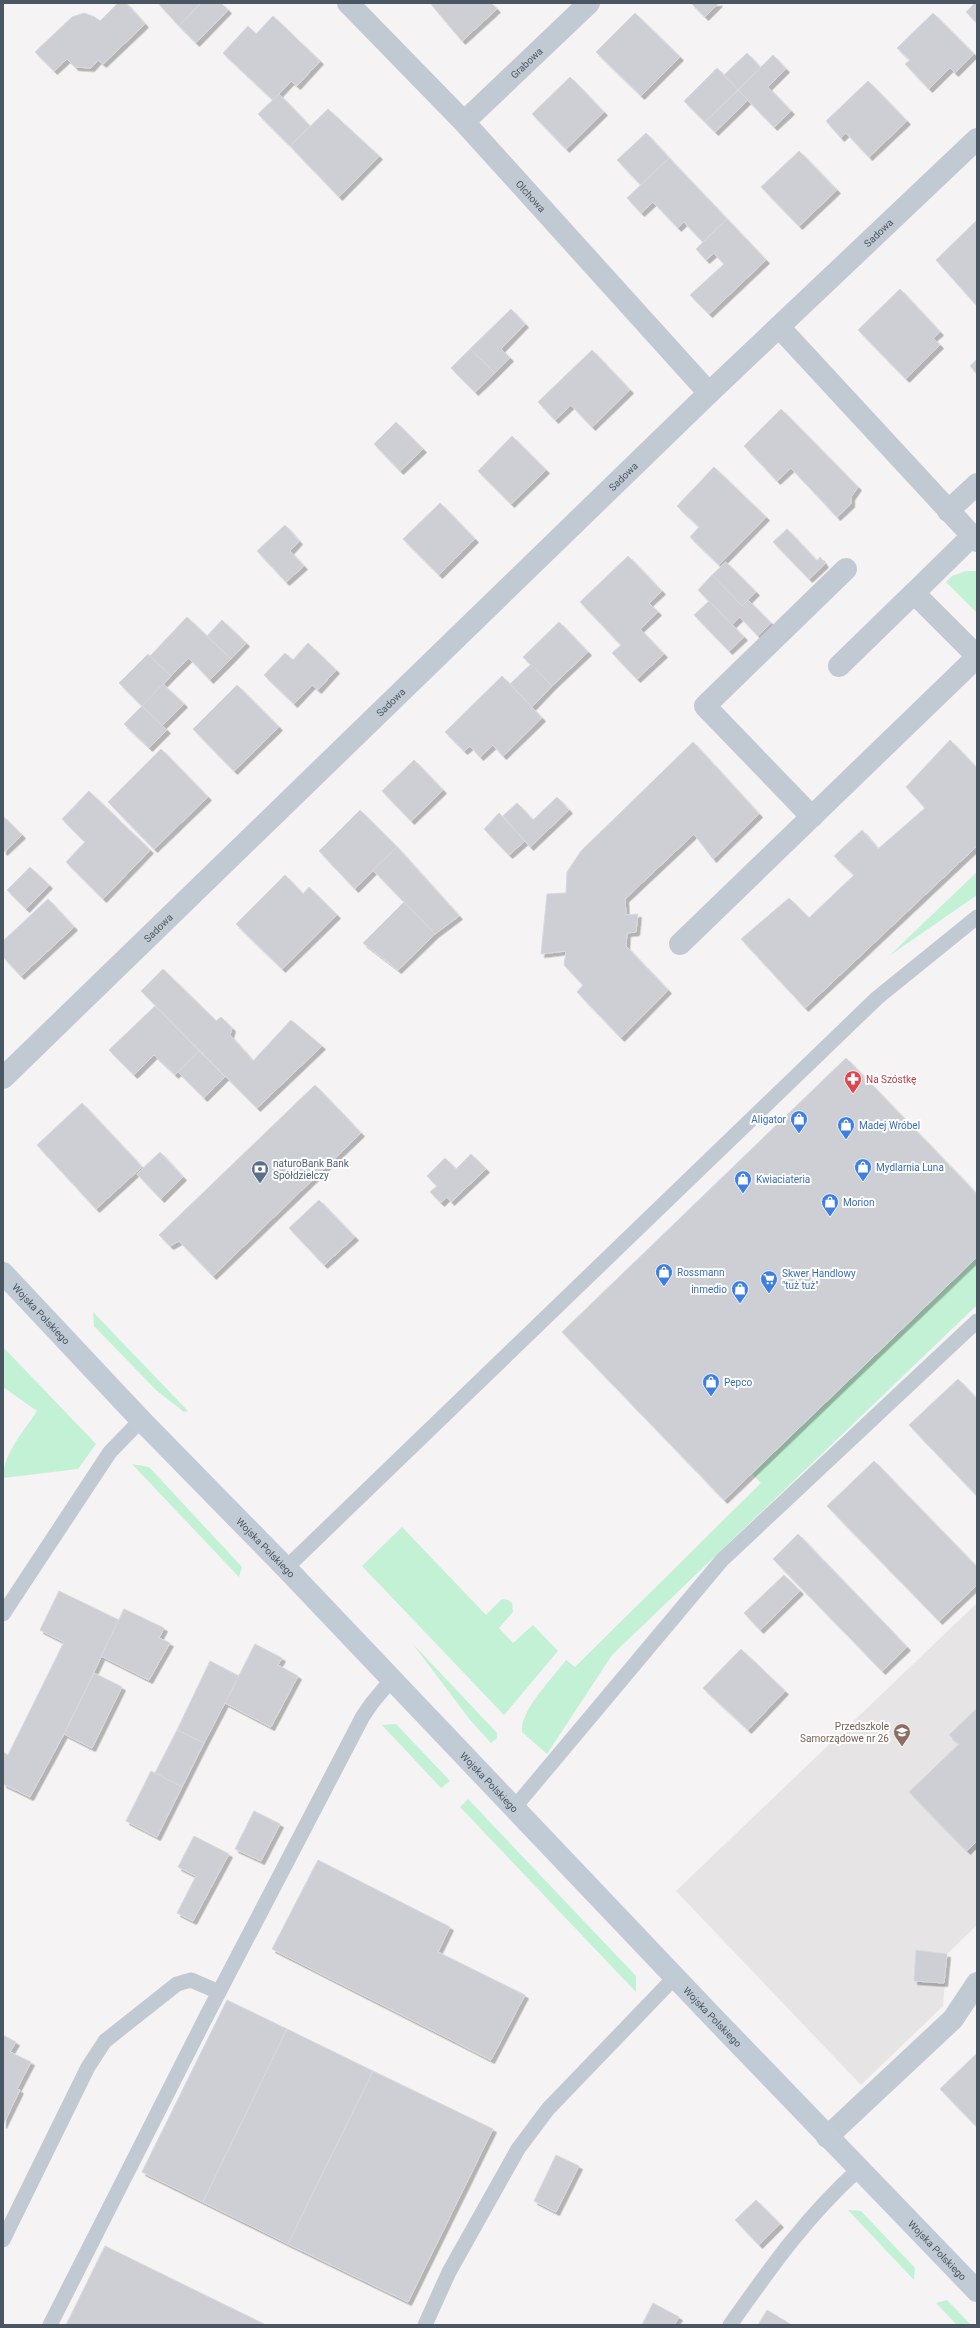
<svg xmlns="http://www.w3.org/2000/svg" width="980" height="2328" font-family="Roboto,sans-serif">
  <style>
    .education { fill: #e6e4e5 }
    .green { fill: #c3f1d5 }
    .building { fill: #cdcfd5; stroke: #d7d9de; filter: url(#shadow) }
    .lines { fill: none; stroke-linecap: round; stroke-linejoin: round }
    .lane { stroke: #c1cad2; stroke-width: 15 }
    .street { stroke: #c1cad2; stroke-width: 22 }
    .secondary { stroke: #c1cbd6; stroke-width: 22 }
    .labels { text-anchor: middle; stroke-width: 4; stroke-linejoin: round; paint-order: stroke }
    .street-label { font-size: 10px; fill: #4a5661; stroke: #fff }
    .health-label { font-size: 10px; fill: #be3a42; stroke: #fff; text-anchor: start }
    .shop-label { font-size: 10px; fill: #366cbe; stroke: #fff; text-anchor: start }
    .service-label { font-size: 10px; fill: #4e5e75; stroke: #fff; text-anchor: start }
    .education-label { font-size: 10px; fill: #785e54; stroke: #fff; text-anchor: end }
  </style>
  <defs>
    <filter id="shadow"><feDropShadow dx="3.5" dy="3.5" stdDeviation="0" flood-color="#0004"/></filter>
  </defs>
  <rect width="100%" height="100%" fill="#f5f3f3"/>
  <polygon class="education" points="977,1603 977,1925 947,1954 943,2006 861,2085 676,1891"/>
  <g class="green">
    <polygon points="966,571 977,571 977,613 946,582 952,576"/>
    <polygon points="977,872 977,895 889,956"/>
    <path d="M977,1257V1305L612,1655L547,1754L522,1732C520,1710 553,1678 566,1660L575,1667L761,1483L752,1474Z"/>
    <polygon points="93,1312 188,1411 184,1412 156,1390 94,1326"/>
    <path d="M3,1347L96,1444L78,1469L3,1478C3,1454 24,1431 37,1411L3,1387Z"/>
    <polygon points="132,1464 149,1467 242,1567 239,1577"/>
    <polygon points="402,1527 486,1615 502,1599 508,1600 512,1603 513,1612 499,1628 513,1643 533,1625 558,1651 504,1715 362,1566"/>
    <polygon points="412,1643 497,1733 497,1738 491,1743 471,1721"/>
    <polygon points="396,1724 450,1781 441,1788 382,1725"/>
    <polygon points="468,1799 636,1976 636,1992 460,1807"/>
    <polygon points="848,2210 861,2211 915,2268 914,2280"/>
    <polygon points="947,2300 971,2325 957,2325 936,2303"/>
  </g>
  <g class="building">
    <polygon points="118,3 126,3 145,24 103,64 98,60 91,68 75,67 67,59 54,71 35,52 72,17 84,13 95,17 100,21"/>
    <polygon points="158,3 201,3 179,26"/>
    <polygon points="201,3 221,3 228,10 196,43 179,26"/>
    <polygon points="430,3 491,3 497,9 462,41"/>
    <polygon points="691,3 719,3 705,17"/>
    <polygon points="975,3 977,3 977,23 966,12"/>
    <polygon points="635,13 680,57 641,96 596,52"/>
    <polygon points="933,13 974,54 955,73 950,68 929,89 905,64 910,60 897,48"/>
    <polygon points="273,16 320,61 297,86 291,81 273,100 223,53 248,26 256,34"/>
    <polygon points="747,53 761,68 738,90 724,75"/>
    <polygon points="773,55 786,69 768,87 791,111 774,127 738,90"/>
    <polygon points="717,68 738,90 705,122 684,101"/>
    <polygon points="570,77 604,112 566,149 532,114"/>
    <polygon points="868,81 907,121 869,157 846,133 841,138 826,121"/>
    <polygon points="738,90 748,100 715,132 705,122"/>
    <polygon points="279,94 310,126 290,146 258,114"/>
    <polygon points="328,109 379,156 339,197 290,146"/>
    <polygon points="646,133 669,158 641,185 617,160"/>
    <polygon points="799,151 837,190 799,226 761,187"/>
    <polygon points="669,158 727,219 703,242 684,222 678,228 653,202 641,213 627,198"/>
    <polygon points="727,219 766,260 709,314 690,295 724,264 714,253 706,260 696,249"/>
    <polygon points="977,220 977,306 936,260"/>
    <polygon points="900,289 940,332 933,338 940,345 906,379 858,330"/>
    <polygon points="511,309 525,324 501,349 510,358 495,373 470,349"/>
    <polygon points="470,349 495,373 475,392 451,368"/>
    <polygon points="592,350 630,390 592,427 571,405 555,420 538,402"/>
    <polygon points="977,359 977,374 970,366"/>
    <polygon points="781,409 858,487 851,497 851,504 837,517 791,468 777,481 744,446"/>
    <polygon points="396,422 423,449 400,471 374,444"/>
    <polygon points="512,436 546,470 511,504 478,471"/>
    <polygon points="714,467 766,517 719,565 690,537 699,527 677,506"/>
    <polygon points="440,503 475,539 439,575 403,539"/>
    <polygon points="285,525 299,541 290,551 304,566 286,582 257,551"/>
    <polygon points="787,529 817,561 820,557 825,564 809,579 773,542"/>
    <polygon points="628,556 662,591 649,603 658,612 640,629 664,654 637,679 612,653 621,645 580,602"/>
    <polygon points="726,562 756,592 742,606 712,575"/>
    <polygon points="712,575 742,606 748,600 771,623 758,636 740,617 732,625 698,590"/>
    <polygon points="709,601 744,637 729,651 694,615"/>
    <polygon points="187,617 231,659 210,680 189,658 171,676 150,656"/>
    <polygon points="222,620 246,643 231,659 207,636"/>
    <polygon points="559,622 588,652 552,686 523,657"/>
    <polygon points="308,643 336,670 318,690 312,685 294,704 264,675 285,653 293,660"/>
    <polygon points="148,654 171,676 142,706 119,683"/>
    <polygon points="531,664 552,686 532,707 510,684"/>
    <polygon points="502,676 542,718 503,756 493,745 480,757 470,746 464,751 445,732"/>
    <polygon points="163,684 184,704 162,726 142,706"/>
    <polygon points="237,685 279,727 234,771 193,729"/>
    <polygon points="142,706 167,730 149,748 124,724"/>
    <polygon points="950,740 977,768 977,846 805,1008 741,939 789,898 809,918 854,875 834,856 862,830 878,849 925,808 906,787"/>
    <polygon points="693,742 759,814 713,859 694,834 625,899 626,915 638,914 636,932 627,933 626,946 668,990 621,1038 577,992 583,985 564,965 566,951 541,954 547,894 566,893 567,872 581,851"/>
    <polygon points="161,749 208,797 154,849 108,802"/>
    <polygon points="414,760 443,790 411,821 382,791"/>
    <polygon points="89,791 150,850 103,899 66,862 85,842 62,819"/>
    <polygon points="557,797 569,810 530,847 503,816 517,803 533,820"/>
    <polygon points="360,810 397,847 355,889 319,851"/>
    <polygon points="499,813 525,841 509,855 484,829"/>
    <polygon points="3,816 22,835 4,852 3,851"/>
    <polygon points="397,847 459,916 435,934 373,870"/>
    <polygon points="30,867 49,885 26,909 7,890"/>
    <polygon points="285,875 303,894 309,887 337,915 282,969 236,924"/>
    <polygon points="48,899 74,927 21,976 3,957 3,941"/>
    <polygon points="404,902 435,934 398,970 363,943"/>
    <polygon points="163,969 216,1021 221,1017 232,1028 230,1035 253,1061 291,1020 322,1046 257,1108 141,991"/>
    <polygon points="155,1006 199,1051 175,1075 154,1055 134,1075 109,1050"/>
    <polygon points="199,1051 225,1077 204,1098 178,1072"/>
    <polygon points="846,1058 977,1194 977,1257 724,1500 562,1332"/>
    <polygon points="315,1085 361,1133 213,1276 179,1241 170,1246 159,1235"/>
    <polygon points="82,1103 142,1167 96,1209 37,1145"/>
    <polygon points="160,1152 183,1177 161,1199 137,1174"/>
    <polygon points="471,1154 486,1169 451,1202 447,1197 441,1203 430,1192 437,1186 427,1176 445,1158 456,1169"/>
    <polygon points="319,1200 355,1237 324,1265 289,1228"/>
    <polygon points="958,1379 977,1399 977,1496 909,1425"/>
    <polygon points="874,1461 977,1567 977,1585 939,1621 827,1506"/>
    <polygon points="798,1534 907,1647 882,1671 773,1559"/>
    <polygon points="784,1575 800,1591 760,1630 744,1613"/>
    <polygon points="59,1591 119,1620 64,1734 30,1797 3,1784 3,1752 8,1755 64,1642 40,1630"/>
    <polygon points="124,1609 164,1628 159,1638 170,1643 149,1680 101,1656"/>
    <polygon points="255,1644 282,1658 278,1665 298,1676 271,1727 225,1703"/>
    <polygon points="741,1649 785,1691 748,1730 703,1688"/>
    <polygon points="210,1661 239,1676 204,1743 177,1730"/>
    <polygon points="94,1673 122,1687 92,1748 64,1734"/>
    <polygon points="977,1708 977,1841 967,1851 909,1792 959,1744 949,1735"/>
    <polygon points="177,1730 204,1743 182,1787 155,1773"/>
    <polygon points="151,1771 182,1787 157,1837 126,1821"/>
    <polygon points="254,1811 280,1824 261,1861 235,1849"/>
    <polygon points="194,1836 229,1854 193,1921 177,1913 196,1876 178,1867"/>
    <polygon points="318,1860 450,1927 438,1952 525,1995 491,2060 272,1949"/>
    <polygon points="916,1950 947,1954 944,1983 914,1981"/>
    <polygon points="227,2000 287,2029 203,2202 142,2172"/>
    <polygon points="287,2029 373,2071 288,2244 203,2202"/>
    <polygon points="3,2035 16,2042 10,2052 31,2062 17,2089 20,2090 3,2125"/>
    <polygon points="977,2053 977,2127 940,2089"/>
    <polygon points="373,2071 493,2129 408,2302 288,2244"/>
    <polygon points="556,2155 579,2166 556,2212 534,2201"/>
    <polygon points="756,2200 780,2224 759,2245 735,2220"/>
    <polygon points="105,2246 266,2325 66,2325"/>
    <polygon points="653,2303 679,2317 674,2325 642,2325"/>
    <polygon points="767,2310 792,2325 758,2325"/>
  </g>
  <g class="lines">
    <g class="lane">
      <polyline points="286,1568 877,998 977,917"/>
      <polyline points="3,1614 110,1452 141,1420"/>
      <polyline points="514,1808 722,1560 977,1321"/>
      <polyline points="3,2240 88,2067 105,2041 177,1984 191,1980 219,1992"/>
      <polyline points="50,2325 206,2017 363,1716 372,1703 392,1679"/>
      <polyline points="425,2325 449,2272 518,2149 548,2109 675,1977"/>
      <path d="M730,2325C771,2267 806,2217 859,2169"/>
    </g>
    <g class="street">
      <path id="s1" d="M348,3L464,122L709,393"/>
      <path id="s2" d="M464,122L589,3"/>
      <polyline points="780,328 977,541"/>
      <polyline points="948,511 977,484"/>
      <polyline points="972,536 914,593 977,656"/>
      <polyline points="839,666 914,593"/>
      <polyline points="812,817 705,706 846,569"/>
      <polyline points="680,944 977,657"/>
      <path id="s3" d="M3,1078L709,393L977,139"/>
      <polyline points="827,2137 953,2019 977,1983"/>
    </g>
    <path class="secondary" id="s4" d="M3,1273L141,1420L286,1568L711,2015L977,2291"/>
  </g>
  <defs>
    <g id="pharmacy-pin" transform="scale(0.9)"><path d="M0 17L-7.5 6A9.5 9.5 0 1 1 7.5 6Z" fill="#e0444e" stroke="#fff"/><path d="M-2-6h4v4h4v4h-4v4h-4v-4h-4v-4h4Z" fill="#fff"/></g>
    <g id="shop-pin" transform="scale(0.9)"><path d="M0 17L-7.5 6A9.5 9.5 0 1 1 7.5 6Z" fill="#3f7fe0" stroke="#fff"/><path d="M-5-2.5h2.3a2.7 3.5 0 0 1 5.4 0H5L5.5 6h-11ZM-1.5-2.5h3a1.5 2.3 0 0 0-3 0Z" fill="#fff"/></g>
    <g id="bank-pin" transform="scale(0.9)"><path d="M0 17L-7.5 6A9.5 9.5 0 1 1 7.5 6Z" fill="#5c6f8a" stroke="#fff"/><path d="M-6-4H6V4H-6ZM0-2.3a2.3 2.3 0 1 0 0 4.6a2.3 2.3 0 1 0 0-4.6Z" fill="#fff"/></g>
    <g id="supermarket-pin" transform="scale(0.9)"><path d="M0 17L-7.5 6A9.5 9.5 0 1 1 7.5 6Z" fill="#3f7fe0" stroke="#fff"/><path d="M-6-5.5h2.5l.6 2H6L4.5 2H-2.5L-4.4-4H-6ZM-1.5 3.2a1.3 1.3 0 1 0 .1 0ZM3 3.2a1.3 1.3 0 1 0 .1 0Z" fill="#fff"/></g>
    <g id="school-pin" transform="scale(0.9)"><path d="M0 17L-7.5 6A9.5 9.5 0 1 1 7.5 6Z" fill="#8d6e63" stroke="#fff"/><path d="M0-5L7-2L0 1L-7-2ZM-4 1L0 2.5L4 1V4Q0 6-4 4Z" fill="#fff"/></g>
  </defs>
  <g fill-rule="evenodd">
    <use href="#pharmacy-pin" x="853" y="1079"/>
    <use href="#shop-pin" x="799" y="1119"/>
    <use href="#shop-pin" x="846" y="1125"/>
    <use href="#shop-pin" x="863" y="1167"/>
    <use href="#bank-pin" x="260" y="1169"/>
    <use href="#shop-pin" x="743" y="1179"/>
    <use href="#shop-pin" x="830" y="1202"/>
    <use href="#shop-pin" x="664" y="1272"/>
    <use href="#supermarket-pin" x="769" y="1279"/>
    <use href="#shop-pin" x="740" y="1289"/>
    <use href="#shop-pin" x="711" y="1382"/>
    <use href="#school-pin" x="902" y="1732"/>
  </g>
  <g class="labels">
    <g class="street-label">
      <text dy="4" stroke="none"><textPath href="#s2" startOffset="86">Grabowa</textPath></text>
      <text dy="4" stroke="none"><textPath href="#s1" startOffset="266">Olchowa</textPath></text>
      <text dy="4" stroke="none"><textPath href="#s3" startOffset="1217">Sadowa</textPath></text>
      <text dy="4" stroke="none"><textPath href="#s3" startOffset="864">Sadowa</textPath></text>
      <text dy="4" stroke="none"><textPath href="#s3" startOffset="540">Sadowa</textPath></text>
      <text dy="4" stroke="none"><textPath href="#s3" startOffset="216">Sadowa</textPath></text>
      <text dy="4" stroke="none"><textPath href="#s4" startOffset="56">Wojska Polskiego</textPath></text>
      <text dy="4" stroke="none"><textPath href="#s4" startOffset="380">Wojska Polskiego</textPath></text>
      <text dy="4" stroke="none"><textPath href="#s4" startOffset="704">Wojska Polskiego</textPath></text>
      <text dy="4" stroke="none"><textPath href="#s4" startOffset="1028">Wojska Polskiego</textPath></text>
      <text dy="4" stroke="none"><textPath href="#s4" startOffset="1352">Wojska Polskiego</textPath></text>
    </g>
    <g class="health-label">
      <text x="866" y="1083">Na Szóstkę</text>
    </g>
    <g class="shop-label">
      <text x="786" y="1123" text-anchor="end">Aligator</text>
      <text x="859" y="1129">Madej Wróbel</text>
      <text x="876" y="1171">Mydlarnia Luna</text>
      <text x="756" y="1183">Kwiaciateria</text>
      <text x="843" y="1206">Morion</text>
      <text x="677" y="1276">Rossmann</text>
      <text x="782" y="1277">Skwer Handlowy<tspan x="782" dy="12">"tuż tuż"</tspan></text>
      <text x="727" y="1293" text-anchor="end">inmedio</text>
      <text x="724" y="1386">Pepco</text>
    </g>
    <g class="service-label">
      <text x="273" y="1167">naturoBank Bank<tspan x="273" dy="12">Spółdzielczy</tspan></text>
    </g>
    <g class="education-label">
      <text x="889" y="1730">Przedszkole<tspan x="889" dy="12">Samorządowe nr 26</tspan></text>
    </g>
  </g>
  <rect width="980" height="2328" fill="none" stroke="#4a5661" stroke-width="8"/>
</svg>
